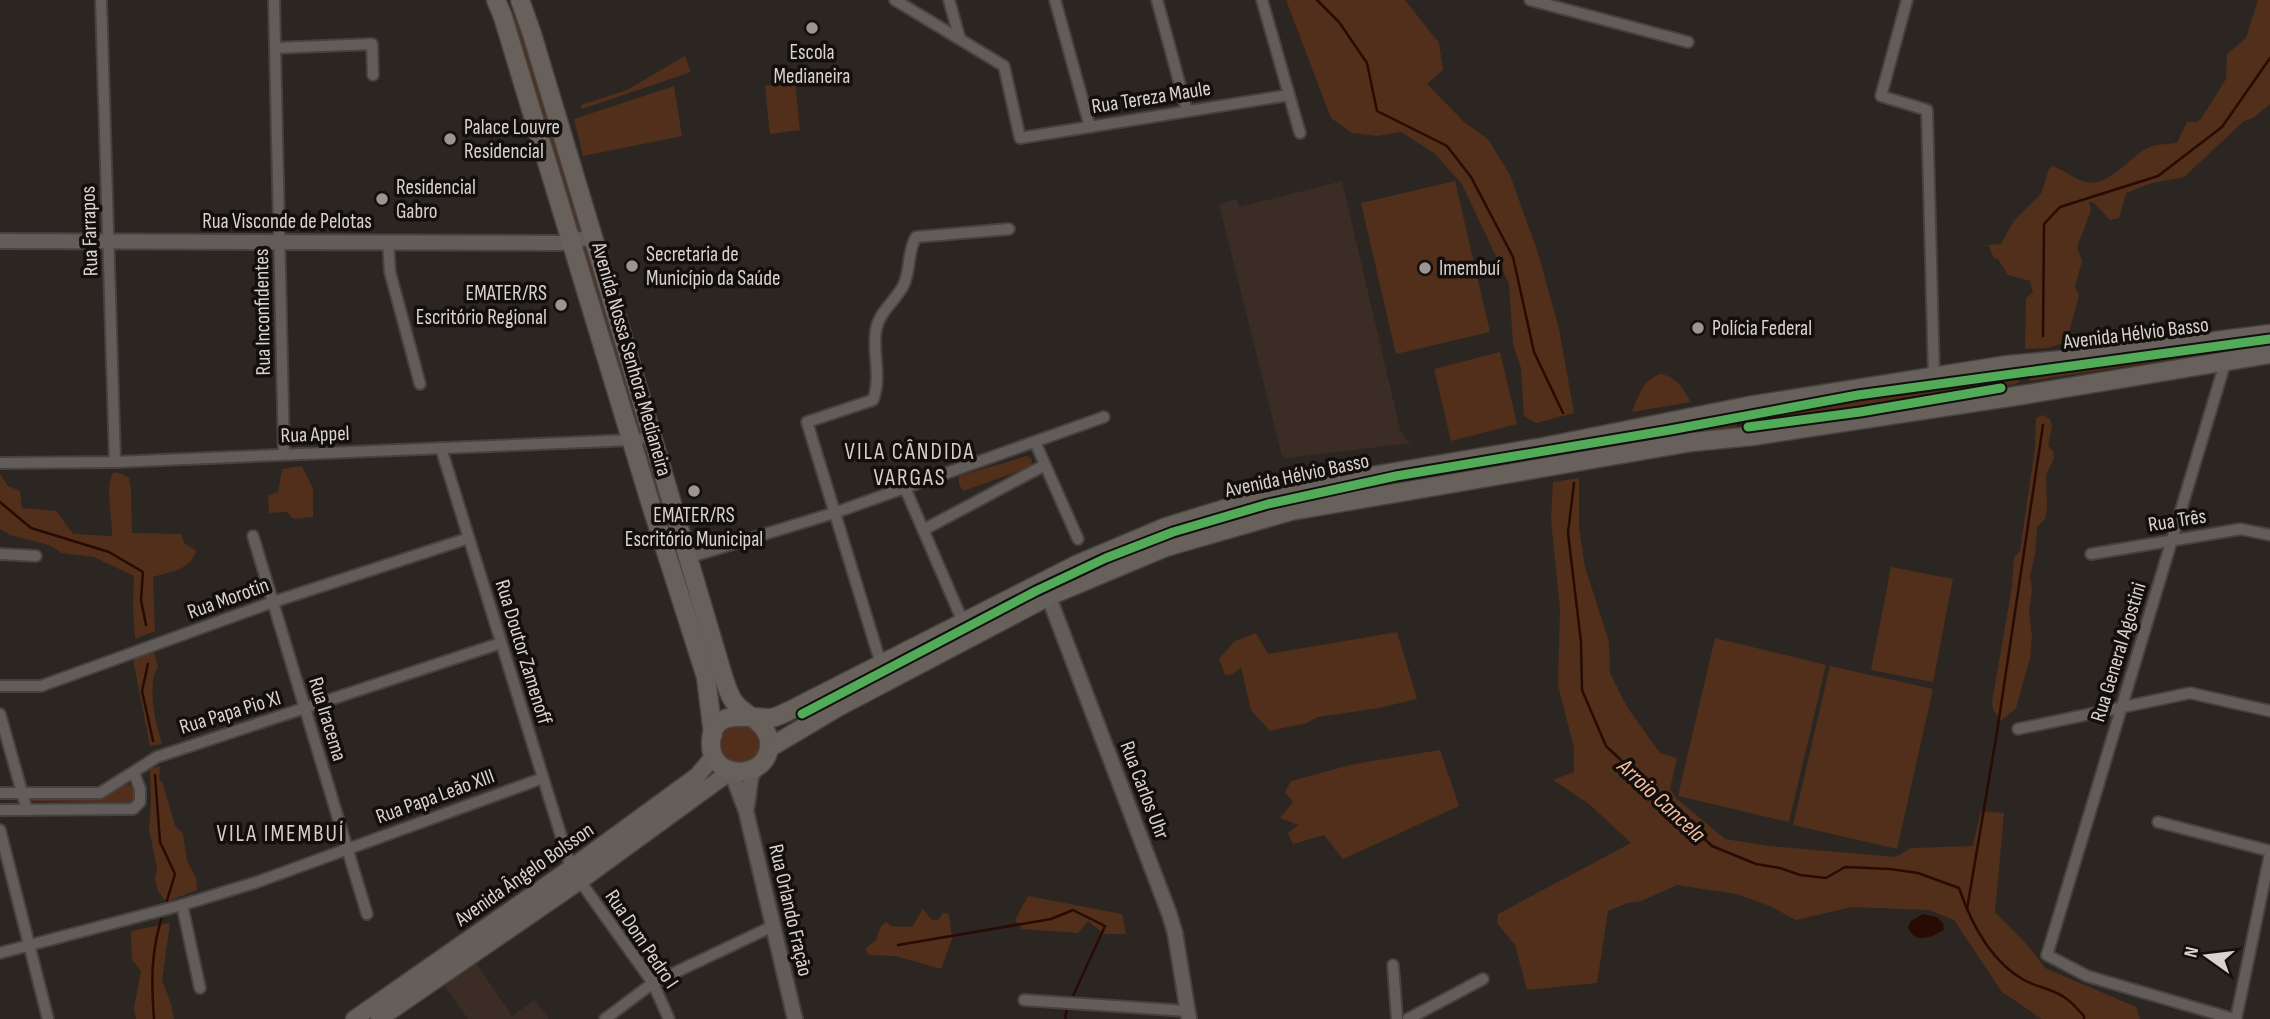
<svg xmlns="http://www.w3.org/2000/svg" width="2270" height="1019" font-family="'Sofia Sans Condensed',sans-serif">
  <style>
    .built { fill: #3b2c25 }
    .green { fill: #522f1a }
    .water { fill: #280b03 }
    .lines { fill: none; stroke-linecap: round; stroke-linejoin: round }
    .stream { stroke: #280b03; stroke-width: 2.5 }
    .minor-casing { stroke: #47423f; stroke-width: 14 }
    .tertiary-casing { stroke: #47423f; stroke-width: 18 }
    .secondary-casing { stroke: #47423f; stroke-width: 19 }
    .primary-casing { stroke: #47423f; stroke-width: 21 }
    .minor { stroke: #625d5a; stroke-width: 10 }
    .tertiary { stroke: #625d5a; stroke-width: 14 }
    .secondary { stroke: #655e5a; stroke-width: 16 }
    .primary { stroke: #68605b; stroke-width: 18 }
    .cycleway-casing { stroke: #130f0d; stroke-width: 13 }
    .cycleway { stroke: #51ab58; stroke-width: 9 }
    .poi-dot { fill: #9c9692; stroke: #130f0d; stroke-width: 2.5 }
    .labels { text-anchor: middle; stroke-width: 7; stroke-linejoin: round; paint-order: stroke }
    .poi-label { font-size: 21px; fill: #d9d2ce; stroke: #130f0d; text-anchor: start }
    .street-label { font-size: 21px; fill: #d9d2ce; stroke: #130f0d }
    .neighbourhood-label { font-size: 23px; letter-spacing: 2px; fill: #daccc5; stroke: #130f0d }
    .water-label { font-size: 23px; font-style: italic; fill: #f6bc9e; stroke: #130f0d }
  </style>
  <rect width="100%" height="100%" fill="#2c2622"/>
  <g class="built">
    <polygon points="1342,181 1400,429 1405,438 1411,443 1287,458 1282,456 1219,204 1237,199 1239,207"/>
    <polygon points="475,962 512,1016 534,1000 549,1019 468,1019 444,985"/>
  </g>
  <g class="green">
    <polygon points="1286,0 1405,0 1439,43 1443,70 1427,84 1464,122 1488,139 1510,175 1538,253 1559,329 1574,413 1536,423 1524,416 1521,368 1513,344 1509,284 1462,184 1434,153 1401,132 1378,136 1352,133 1331,118"/>
    <path d="M2258,0H2270V104L2253,118L2244,121L2184,177L2152,183L2126,193L2119,218L2110,220L2093,202H2089L2091,211L2077,247L2082,261L2075,287L2079,296L2066,342L2048,348L2025,349L2026,298L2033,292L2030,281L2008,275L1998,259L1994,258L1988,245L2001,244L2013,222L2041,194L2049,169L2053,166C2063,170 2072,177 2082,181C2110,190 2128,156 2150,147C2157,144 2169,144 2177,143L2187,122H2196L2201,119L2226,79L2227,54L2246,38Z"/>
    <polygon points="517,18 550,119 544,122 511,20"/>
    <polygon points="685,56 691,72 582,109 581,105 627,90"/>
    <polygon points="795,82 800,130 770,134 765,86"/>
    <polygon points="674,86 682,136 583,156 574,119"/>
    <polygon points="552,127 582,228 580,231 577,231 546,129"/>
    <polygon points="1455,181 1490,332 1396,354 1361,203"/>
    <polygon points="586,243 641,428 633,430 582,247 581,245"/>
    <polygon points="2270,341 2270,344 2030,381 2028,374"/>
    <polygon points="1500,352 1517,424 1451,441 1434,369"/>
    <path d="M1661,374C1678,378 1682,388 1691,402L1632,412C1639,395 1643,379 1661,374Z"/>
    <polygon points="2014,377 2018,378 2019,382 2015,384 1860,411 1748,424 1746,422 1748,417 1858,397"/>
    <polygon points="2043,415 2050,419 2052,426 2048,446 2053,451 2054,458 2046,475 2047,507 2045,519 2037,527 2035,555 2030,576 2032,590 2029,611 2032,638 2030,658 2016,708 2001,721 1993,709 1992,702 2012,587 2014,558 2020,551 2035,448 2036,418"/>
    <path d="M1735,420L1737,426L1396,480L1314,498L1087,572L1086,570C1115,558 1144,543 1174,533C1356,473 1548,456 1735,420Z"/>
    <polygon points="1027,456 1032,460 1031,467 963,491 959,484 959,476"/>
    <polygon points="302,466 313,489 313,517 294,519 287,512 269,513 268,496 278,492 282,469"/>
    <path d="M114,472L122,474L129,478L131,490L132,533L181,534L185,544L196,550C192,570 169,572 153,577L155,631L135,639L133,606L134,576L94,557L62,553L49,545L10,535L0,529V474L8,486L20,491L22,508L56,511L73,534L112,536C113,518 104,486 114,472Z"/>
    <polygon points="1579,478 1579,527 1585,567 1609,642 1610,673 1627,707 1660,753 1677,758 1670,789 1677,799 1725,839 1769,846 1896,857 1911,848 1973,846 1981,811 2004,813 1995,912 2031,949 2045,968 2136,1007 2140,1019 2042,1019 2002,992 1954,920 1929,910 1852,907 1796,920 1770,906 1736,894 1677,885 1641,901 1627,903 1608,911 1597,983 1527,990 1515,945 1497,923 1498,914 1631,843 1589,804 1553,780 1574,772 1574,748 1558,685 1560,610 1551,520 1553,482"/>
    <polygon points="1891,567 1953,579 1933,682 1871,670"/>
    <polygon points="1397,632 1417,699 1379,708 1318,717 1306,723 1270,731 1251,710 1241,667 1233,674 1225,675 1219,659 1235,641 1256,633 1268,654"/>
    <polygon points="1715,638 1826,665 1789,822 1678,796"/>
    <path d="M154,652L158,667C146,683 156,726 162,744L150,746L133,659Z"/>
    <polygon points="1830,666 1933,689 1897,849 1793,825"/>
    <circle cx="740" cy="744" r="20"/>
    <polygon points="1440,750 1459,806 1343,859 1324,835 1293,844 1288,833 1299,825 1280,818 1293,802 1285,792 1291,781 1354,764"/>
    <polygon points="160,766 159,778 163,784 175,826 183,834 187,861 196,878 197,890 166,902 158,891 155,879 157,868 149,829 151,805 150,769"/>
    <polygon points="128,784 133,788 133,801 128,803 31,801 32,800 98,799 121,785"/>
    <polygon points="1028,896 1122,914 1126,934 1104,934 1088,921 1078,933 1022,929 1015,920"/>
    <polygon points="923,909 932,920 938,920 943,913 949,914 952,939 941,969 896,956 869,955 865,949 876,940 881,926 886,922 891,926 912,927"/>
    <polygon points="170,923 162,980 171,1004 174,1019 136,1019 134,1008 141,971 132,960 131,931"/>
  </g>
  <path class="water" d="M1923,914L1937,917L1943,923L1944,930C1932,937 1914,945 1908,927L1911,921Z"/>
  <g class="lines">
    <g class="stream">
      <polyline points="1317,0 1339,22 1367,63 1377,111 1447,146 1471,177 1513,257 1534,352 1563,413"/>
      <polyline points="2043,336 2044,224 2060,207 2158,176 2222,127 2270,58"/>
      <path d="M1574,483L1568,533L1581,642L1582,690L1606,746L1712,846L1756,864L1780,868L1800,875L1826,878L1845,867L1890,869L1918,873L1959,888C1971,923 1990,961 2024,980C2036,987 2053,989 2064,997C2071,1001 2078,1010 2084,1016V1019"/>
      <polyline points="0,502 31,528 109,552 143,572 141,600 146,625"/>
      <polyline points="148,664 142,691 153,741"/>
      <polyline points="155,775 160,842 175,874 165,907"/>
      <polyline points="1967,909 1997,732 2043,425"/>
      <polyline points="898,945 1051,919 1073,910 1105,926 1072,998"/>
      <path d="M154,1019C151,979 151,951 163,913"/>
      <polyline points="1066,1019 1065,1016 1068,1007"/>
    </g>
    <g class="minor-casing">
      <g id="minor">
        <polyline points="101,0 115,462"/>
        <polyline points="274,0 284,454"/>
        <polyline points="895,0 1004,66 1020,138 1289,95"/>
        <polyline points="949,0 960,39"/>
        <polyline points="1055,0 1090,127"/>
        <polyline points="1157,0 1187,111"/>
        <polyline points="1262,0 1300,133"/>
        <polyline points="1530,0 1688,42"/>
        <polyline points="1907,0 1881,96 1927,110 1934,377"/>
        <polyline points="275,48 372,44 373,75"/>
        <polyline points="388,242 390,272 420,384"/>
        <polyline points="2226,360 2047,955 2087,976 2234,1019"/>
        <polyline points="1035,442 1078,539"/>
        <polyline points="441,448 571,868"/>
        <polyline points="0,463 115,462 632,440 651,437"/>
        <polyline points="905,488 963,622"/>
        <polyline points="923,530 1045,465"/>
        <polyline points="253,536 367,914"/>
        <polyline points="0,554 36,556"/>
        <polyline points="2091,554 2241,529 2270,535"/>
        <polyline points="687,558 834,513 1104,417"/>
        <path d="M881,664L807,422L873,400C882,376 872,353 876,330C879,311 897,300 904,284C911,269 907,252 916,237L1009,229"/>
        <polyline points="0,686 41,686 273,602 469,538"/>
        <polyline points="0,714 27,810"/>
        <polyline points="2018,729 2190,693 2270,711"/>
        <polyline points="0,793 100,793 157,757 501,643"/>
        <polyline points="0,810 133,809 140,802 140,789 134,773"/>
        <polyline points="2158,822 2270,851"/>
        <polyline points="0,830 48,1019"/>
        <polyline points="580,881 653,983 669,1019"/>
        <polyline points="182,905 200,988"/>
        <polyline points="0,953 182,905 257,882 543,778"/>
        <polyline points="1393,965 1397,1019"/>
        <polyline points="1024,1000 1188,1011"/>
        <polyline points="605,1019 653,983 773,926"/>
        <polyline points="1408,1019 1483,979"/>
        <polyline points="2236,1019 2270,854"/>
      </g>
    </g>
    <g class="tertiary-casing">
      <g id="tertiary">
        <polyline points="0,241 561,243 593,237"/>
        <polyline points="1045,587 1169,913 1175,933 1189,1019"/>
        <polyline points="731,771 746,811 795,1019"/>
        <polyline points="747,806 751,776 758,766"/>
      </g>
    </g>
    <g class="secondary-casing">
      <g id="secondary">
        <polyline points="354,1019 571,868 697,776 713,757"/>
        <polyline points="379,1019 580,881 731,771"/>
      </g>
    </g>
    <g class="primary-casing">
      <g id="primary">
        <polyline points="496,0 503,17 652,508 706,677 713,734"/>
        <path d="M520,0L532,34L593,237L724,679C727,687 729,696 735,703C746,717 767,721 769,742C772,779 712,783 711,745C710,707 746,718 769,718C776,718 782,714 789,711L1076,565L1166,527L1283,491L1543,447L1748,406L2007,365L2083,358L2270,334"/>
        <polyline points="769,748 838,707 1049,596 1166,547 1291,511 1692,442 1753,436 2016,396 2270,354"/>
      </g>
    </g>
    <use href="#minor" class="minor"/>
    <use href="#tertiary" class="tertiary"/>
    <use href="#secondary" class="secondary"/>
    <use href="#primary" class="primary"/>
    <g class="cycleway-casing">
      <g id="cycleway">
        <polyline points="1748,427 1860,412 2001,388"/>
        <polyline points="802,714 1036,591 1106,558 1173,532 1268,504 1396,476 1670,430 1858,395 2270,339"/>
      </g>
    </g>
    <use href="#cycleway" class="cycleway"/>
  </g>
  <g class="poi-dot">
    <circle cx="812" cy="28" r="7"/>
    <circle cx="450" cy="139" r="7"/>
    <circle cx="382" cy="199" r="7"/>
    <circle cx="632" cy="266" r="7"/>
    <circle cx="1425" cy="268" r="7"/>
    <circle cx="561" cy="305" r="7"/>
    <circle cx="1698" cy="328" r="7"/>
    <circle cx="694" cy="491" r="7"/>
  </g>
  <g class="labels">
    <g class="poi-label">
      <text x="812" y="59" text-anchor="middle">Escola<tspan x="812" dy="24">Medianeira</tspan></text>
      <text x="464" y="134">Palace Louvre<tspan x="464" dy="24">Residencial</tspan></text>
      <text x="396" y="194">Residencial<tspan x="396" dy="24">Gabro</tspan></text>
      <text x="646" y="261">Secretaria de<tspan x="646" dy="24">Município da Saúde</tspan></text>
      <text x="1439" y="275">Imembuí</text>
      <text x="547" y="300" text-anchor="end">EMATER/RS<tspan x="547" dy="24">Escritório Regional</tspan></text>
      <text x="1712" y="335">Polícia Federal</text>
      <text x="694" y="522" text-anchor="middle">EMATER/RS<tspan x="694" dy="24">Escritório Municipal</tspan></text>
    </g>
    <g class="street-label">
      <text transform="translate(1151 97) rotate(-9)" y="7">Rua Tereza Maule</text>
      <text x="287" y="228">Rua Visconde de Pelotas</text>
      <text transform="translate(89 231) rotate(-92)" y="7">Rua Farrapos</text>
      <text transform="translate(262 312) rotate(-91)" y="7">Rua Inconfidentes</text>
      <text transform="translate(2136 333) rotate(-7)" y="7">Avenida Hélvio Basso</text>
      <text transform="translate(632 359) rotate(74)" y="7">Avenida Nossa Senhora Medianeira</text>
      <text transform="translate(315 434) rotate(-2)" y="7">Rua Appel</text>
      <text transform="translate(1297 475) rotate(-12)" y="7">Avenida Hélvio Basso</text>
      <text transform="translate(2177 520) rotate(-9)" y="7">Rua Três</text>
      <text transform="translate(228 598) rotate(-20)" y="7">Rua Morotin</text>
      <text transform="translate(524 652) rotate(73)" y="7">Rua Doutor Zamenoff</text>
      <text transform="translate(2118 652) rotate(-73)" y="7">Rua General Agostini</text>
      <text transform="translate(230 712) rotate(-17)" y="7">Rua Papa Pio XI</text>
      <text transform="translate(328 719) rotate(73)" y="7">Rua Iracema</text>
      <text transform="translate(1145 790) rotate(69)" y="7">Rua Carlos Uhr</text>
      <text transform="translate(435 796) rotate(-20)" y="7">Rua Papa Leão XIII</text>
      <text transform="translate(524 874) rotate(-35)" y="7">Avenida Ângelo Bolsson</text>
      <text transform="translate(791 910) rotate(77)" y="7">Rua Orlando Fração</text>
      <text transform="translate(642 939) rotate(56)" y="7">Rua Dom Pedro I</text>
    </g>
    <g class="neighbourhood-label">
      <text x="910" y="459">VILA CÂNDIDA<tspan x="910" dy="26">VARGAS</tspan></text>
      <text x="281" y="841">VILA IMEMBUÍ</text>
    </g>
    <g class="water-label">
      <text transform="translate(1662 800) rotate(43)" y="8">Arroio Cancela</text>
    </g>
  </g>
  <g transform="translate(2207 956) rotate(284)" stroke="#130f0d" stroke-width="5" paint-order="stroke">
  <path d="M0-5L12 26L0 18L-12 26Z" fill="#d9d2ce"/>
  <text y="-10" font-size="19" font-weight="bold" text-anchor="middle" fill="#d9d2ce">N</text>
  </g>
</svg>
